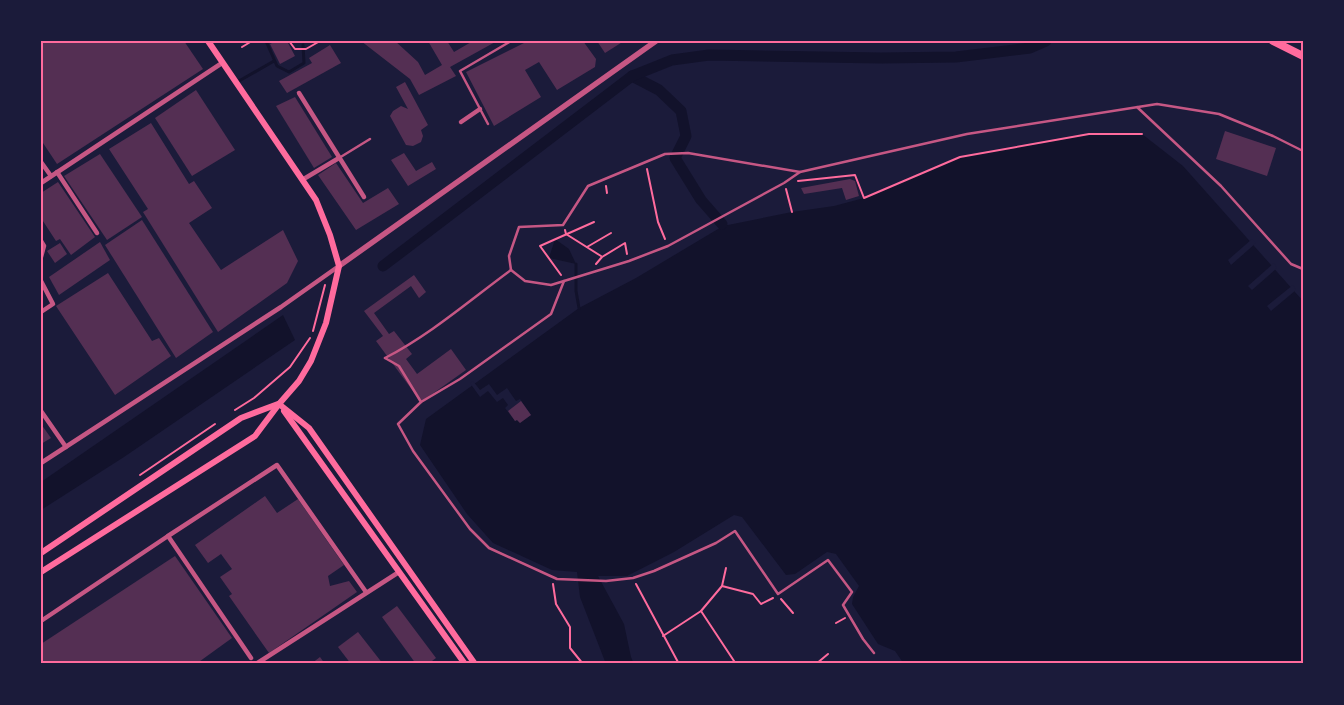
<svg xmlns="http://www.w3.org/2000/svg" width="1344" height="705" font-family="'Work Sans',sans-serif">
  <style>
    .water { fill: #12122b }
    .pier { fill: #1b1b3a }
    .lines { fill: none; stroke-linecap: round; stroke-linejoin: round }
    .stream { stroke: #12122b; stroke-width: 3 }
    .canal { stroke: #12122b; stroke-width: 11 }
    .building { fill: #542f53 }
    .path { stroke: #ff6b9d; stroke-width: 2 }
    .service { stroke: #c65784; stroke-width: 2.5 }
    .minor { stroke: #c65784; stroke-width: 4.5 }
    .tertiary { stroke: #c65784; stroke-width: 5.5 }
    .secondary { stroke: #ff6b9d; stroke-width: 6 }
    .trunk { stroke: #ff6b9d; stroke-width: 8 }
    .neatline { fill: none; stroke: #ff6b9d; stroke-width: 2 }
  </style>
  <rect width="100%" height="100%" fill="#1b1b3a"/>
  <g class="water">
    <polygon points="1089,134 1142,134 1183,166 1303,301 1303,664 904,664 895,651 878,644 852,604 853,597 859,586 836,554 827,552 795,574 786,575 742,517 734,515 674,552 627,576 598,576 624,624 631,657 634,664 606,664 580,597 577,572 552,570 493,543 467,514 420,445 426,419 579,308 636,278 723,226 792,212 834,206 864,198 960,157"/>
    <polygon points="555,239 569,249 576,264 549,258"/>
    <polygon points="283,315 295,340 124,457 41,510 41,482"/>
  </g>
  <g class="pier">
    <polygon points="1252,239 1256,243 1231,265 1228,260"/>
    <polygon points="1274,263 1277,268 1252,290 1248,286"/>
    <polygon points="1293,285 1296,290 1271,311 1267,306"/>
    <polygon points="473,381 480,390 489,384 497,395 507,388 516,401 520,399 531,415 520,423 517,420 515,421 505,408 508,405 503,398 497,402 488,391 480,397 470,383"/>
  </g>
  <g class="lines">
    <g class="stream">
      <polyline points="266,41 277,66 289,72 304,63 303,45"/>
      <polyline points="239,81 274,61"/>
      <polyline points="576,264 576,291 579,308"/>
    </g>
    <g class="canal">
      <polyline points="632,76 659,90 681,111 686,136 675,158 701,200 722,224"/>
      <polyline points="383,266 632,76 672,60 709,55 881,58 956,57 1030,48 1046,41"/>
    </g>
  </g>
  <g class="building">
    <polygon points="41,41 184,41 203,69 57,164 41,140"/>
    <polygon points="276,41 287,41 295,56 280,64 270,44"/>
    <polygon points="361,41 395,41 418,62 425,75 442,65 428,41 447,41 454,52 473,41 497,41 450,67 456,76 419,95 410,79"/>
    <polygon points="528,41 583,41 596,59 595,67 557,90 539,62 525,70 541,97 494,126 466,72"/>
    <polygon points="597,41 624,41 605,53"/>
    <polygon points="330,45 341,63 287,93 279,81 312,63 309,58"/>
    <polygon points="405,82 428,125 421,130 423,136 421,142 413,146 406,145 390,116 393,111 401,106 408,109 396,87"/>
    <polygon points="196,90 235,150 192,176 155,118"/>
    <polygon points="295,97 332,157 314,168 276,106"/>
    <polygon points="151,123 189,184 194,181 212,208 189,223 221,270 283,230 298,261 287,283 218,332 143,212 148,209 109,149"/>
    <polygon points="1225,131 1276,148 1267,176 1216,159"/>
    <polygon points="404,153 416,171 432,162 436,169 408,186 391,160"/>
    <polygon points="100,154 142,217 107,240 64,176"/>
    <polygon points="336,163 363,203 388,188 399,204 356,230 318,175"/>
    <polygon points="850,179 855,181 859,196 846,200 842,188 804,194 801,188"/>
    <polygon points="58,182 95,237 71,255 60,239 56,241 41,218 41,193"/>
    <polygon points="142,220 213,332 176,358 105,245"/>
    <polygon points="100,242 110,260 59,295 49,277"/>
    <polygon points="60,243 67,254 55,263 47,251"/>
    <polygon points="108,273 152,341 159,338 171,356 115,395 56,306"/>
    <polygon points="414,275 426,292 419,298 411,286 374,313 389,334 394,331 412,354 406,359 417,374 451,349 466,370 421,402 376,341 383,336 364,311"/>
    <polygon points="521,401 531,415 520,423 517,420 515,421 508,411"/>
    <polygon points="41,424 51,438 41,444"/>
    <polygon points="265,496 277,513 298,499 344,565 328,576 330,586 349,581 357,592 269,653 229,596 232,594 220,577 232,569 221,554 208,563 195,545"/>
    <polygon points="175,556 232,638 196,664 41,664 41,644"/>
    <polygon points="397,606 436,658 428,664 416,664 382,617"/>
    <polygon points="358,632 383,664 351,664 338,647"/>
    <polygon points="320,657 325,664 311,664"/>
  </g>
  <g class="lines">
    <g class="path">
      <polyline points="289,41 295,49 306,49 320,41"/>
      <polyline points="242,47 252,41"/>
      <polyline points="647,169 658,222 665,239"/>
      <polyline points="798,181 855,175 864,198 960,157 1089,134 1142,134"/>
      <polyline points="606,186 607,193"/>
      <polyline points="786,189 792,212"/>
      <polyline points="565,230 566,234 601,256"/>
      <polyline points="587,247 611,233"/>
      <polyline points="596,264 602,257 625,243 627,254"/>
      <polyline points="561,275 540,246 594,222"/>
      <polyline points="313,331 325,285"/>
      <polyline points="235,410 254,398 290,367 310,338"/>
      <polyline points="140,475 215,424"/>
      <polyline points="553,584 556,604 570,627 570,648 583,664"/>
      <polyline points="636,584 679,664"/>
      <polyline points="722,586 753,594 761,604 773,598"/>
      <polyline points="781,599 793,613"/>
      <polyline points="701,611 722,586 726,568"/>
      <polyline points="836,623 845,618"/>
      <polyline points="663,636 701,611 736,664"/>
      <polyline points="816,664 828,654"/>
    </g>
    <g class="service">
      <polyline points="1137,107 1221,186 1291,264 1303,269"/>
      <polyline points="488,124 460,71 511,41"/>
      <polyline points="339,158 370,139"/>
      <polyline points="511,270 509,256 519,227 563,225 588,186 665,154 688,153 800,172"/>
      <path d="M385,358C430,335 470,300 511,270L525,281L551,285L629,261L668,246L784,183L800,172L967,134L1157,104L1219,114L1273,136L1303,151"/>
      <polyline points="385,358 399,366 421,402 398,424 413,451 470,529 489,548 557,579 606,581 633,578 654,571 716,543 735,531 778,594 828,560 852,592 843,605 863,639 874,653"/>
      <polyline points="421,402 460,379 551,314 564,281"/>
    </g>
    <g class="minor">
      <polyline points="299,93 364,197"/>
      <polyline points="461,122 480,109"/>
      <polyline points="41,162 51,176"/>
      <polyline points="57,172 97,233"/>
      <polyline points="302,180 339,158"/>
      <polyline points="41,183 222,63"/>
      <polyline points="41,241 44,246 41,257"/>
      <polyline points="41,281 53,304 41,312"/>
      <polyline points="41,411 66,447"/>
      <polyline points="41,463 281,307 339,266"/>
      <polyline points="41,621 168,536"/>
      <polyline points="251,658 168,536 277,465 366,592"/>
      <polyline points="256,664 399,572"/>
    </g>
    <polyline class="tertiary" points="339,266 656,41"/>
    <g class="secondary">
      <polyline points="279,404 309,428 475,664"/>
      <polyline points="284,411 465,664"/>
      <polyline points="41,553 241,418 278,404"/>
      <polyline points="41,572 255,436 279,404 299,381 311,361 326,323 339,266 330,235 316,200 208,41"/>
    </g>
    <polyline class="trunk" points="1273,41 1303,56"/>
  </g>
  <rect width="1344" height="705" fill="none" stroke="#1b1b3a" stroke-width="85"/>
  <rect x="42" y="42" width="1260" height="620" class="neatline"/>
</svg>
